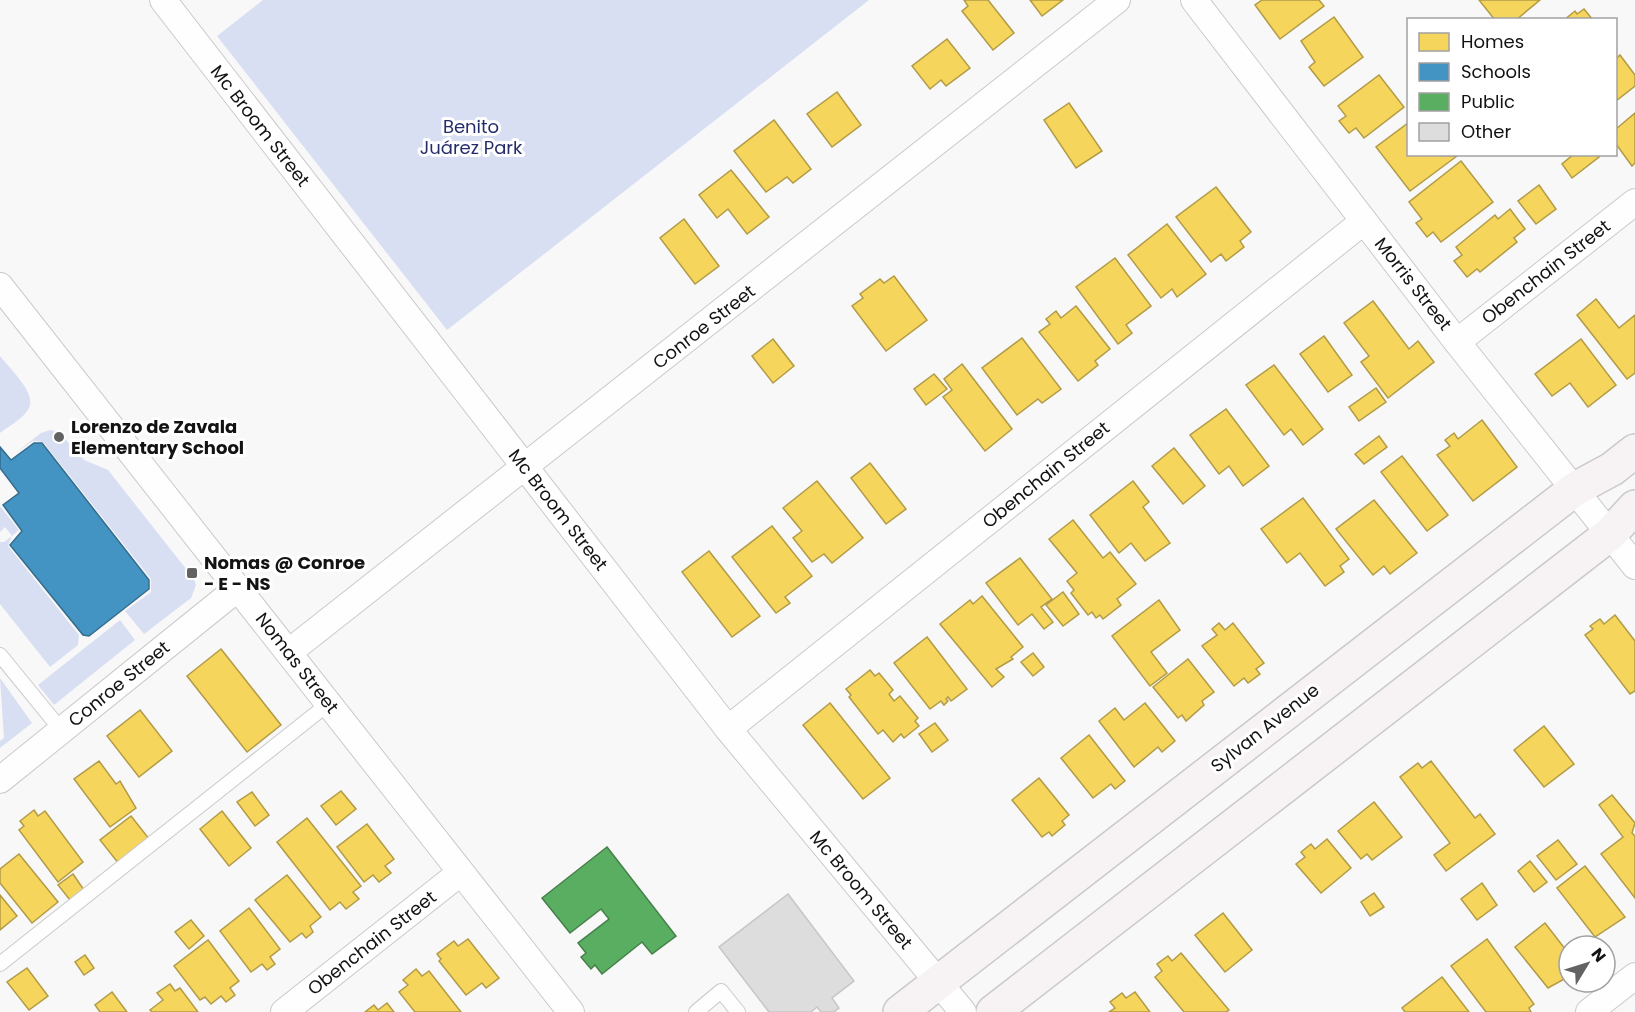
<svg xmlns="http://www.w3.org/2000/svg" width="1635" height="1012" font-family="Poppins,sans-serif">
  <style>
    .green { fill: #d9dff3 }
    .homes { fill: #f6d55c; stroke: #b29b46; stroke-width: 1.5 }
    .schools { fill: #4393c3; stroke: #356d8e; stroke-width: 1.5 }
    .public { fill: #5aae61; stroke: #45804a; stroke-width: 1.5 }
    .building { fill: #deddde; stroke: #c6c6c7; stroke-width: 1.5 }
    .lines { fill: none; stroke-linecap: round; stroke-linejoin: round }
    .lane-casing { stroke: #cacaca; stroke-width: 16 }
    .street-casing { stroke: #cacaca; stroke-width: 28 }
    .secondary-casing { stroke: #cacaca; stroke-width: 36 }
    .lane { stroke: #fefefe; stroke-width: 14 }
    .street { stroke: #fefefe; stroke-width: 26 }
    .secondary { stroke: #f7f3f4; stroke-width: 33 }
    .poi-dot { fill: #636363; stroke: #fff; stroke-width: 2 }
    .labels { text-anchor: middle; stroke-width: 6; stroke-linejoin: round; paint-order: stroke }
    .street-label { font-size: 18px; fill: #131313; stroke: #fff }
    .park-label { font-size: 18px; fill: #242d69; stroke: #fff }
    .poi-label { font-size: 18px; font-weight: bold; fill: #131313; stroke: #fff; text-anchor: start }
  </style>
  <rect width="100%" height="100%" fill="#f8f8f8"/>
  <g class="green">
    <polygon points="263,0 869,0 447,330 217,36"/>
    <path d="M0,356C9,368 37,393 29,408C24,418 9,426 0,433Z"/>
    <polygon points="50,430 59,432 84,460 108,470 194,579 196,585 191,598 144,634 125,611 151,592 151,579 43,442 33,441 13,455 41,433"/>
    <polygon points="0,506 19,530 12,536 8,546 79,635 78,645 50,667 0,604 0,542 4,542 12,536 5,527 0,532"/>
    <polygon points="120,620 135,640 54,705 38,685"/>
    <polygon points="0,678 32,723 0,748 0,741 4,738"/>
  </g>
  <g class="homes">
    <polygon points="964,0 988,0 1014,33 993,50 962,11 968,6"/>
    <polygon points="1030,0 1063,0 1042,16"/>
    <polygon points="1262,0 1319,0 1324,6 1280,39 1255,5"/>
    <polygon points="1479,0 1540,0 1516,20 1495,20"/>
    <polygon points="1584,9 1593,20 1564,20 1575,11 1577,14"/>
    <polygon points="1334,17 1363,57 1324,86 1309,67 1315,62 1301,41"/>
    <polygon points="947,39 970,68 946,86 941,80 930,89 912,66"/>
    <polygon points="1620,55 1635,75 1635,86 1616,101 1616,59"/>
    <polygon points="1379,75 1404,107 1364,138 1356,128 1349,133 1339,121 1346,116 1338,106"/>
    <polygon points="837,92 861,125 832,147 807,114"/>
    <polygon points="1069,103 1102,151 1076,168 1044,120"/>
    <polygon points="1635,113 1635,163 1632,166 1616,144 1616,129"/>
    <polygon points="774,120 811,169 793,183 787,177 766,192 734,151"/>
    <polygon points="1408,123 1408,154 1457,156 1410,191 1376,147"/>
    <polygon points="1574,154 1597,154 1599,157 1572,178 1562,164"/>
    <polygon points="1461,161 1493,202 1441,242 1433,232 1427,237 1416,223 1422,219 1409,202"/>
    <polygon points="731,170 769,217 747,234 728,209 717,218 699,195"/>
    <polygon points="1539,185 1556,209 1536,224 1518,201"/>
    <polygon points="1216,187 1251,232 1240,241 1244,247 1226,261 1221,254 1211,262 1176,217"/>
    <polygon points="1510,209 1525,229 1514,238 1517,242 1480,272 1477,269 1467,277 1454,261 1462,255 1456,247 1495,215 1498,219"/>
    <polygon points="684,219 719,266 695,284 660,238"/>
    <polygon points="1167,224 1206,274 1177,297 1172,289 1161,298 1128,255"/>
    <polygon points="1115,258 1151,306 1126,325 1132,333 1118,344 1076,287"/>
    <polygon points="894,276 927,320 886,351 852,306 863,298 860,294 880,279 884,283"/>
    <polygon points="1596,299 1619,328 1635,315 1635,373 1627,379 1577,315"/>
    <polygon points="1373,301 1409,349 1418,341 1434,362 1388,398 1361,362 1369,356 1344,323"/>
    <polygon points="1076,306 1110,349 1095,361 1098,365 1078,381 1039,332 1050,324 1046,319 1056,311 1061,318"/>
    <polygon points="1324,336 1352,375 1328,392 1300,354"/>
    <polygon points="1022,338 1061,389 1042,403 1038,399 1017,415 982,368"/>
    <polygon points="773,339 794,366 773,383 752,356"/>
    <polygon points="1581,339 1616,385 1588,407 1570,383 1552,396 1535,374"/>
    <polygon points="962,364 1012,429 985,451 943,397 952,390 944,379"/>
    <polygon points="1274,365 1323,429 1303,445 1291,429 1284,435 1246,385"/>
    <polygon points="934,374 947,389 926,405 914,389"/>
    <polygon points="1376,388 1386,402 1359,421 1349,407"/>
    <polygon points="1226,409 1269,466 1243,486 1229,466 1219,474 1190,435"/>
    <polygon points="1482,420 1517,467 1473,501 1437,455 1450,446 1445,440 1454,433 1458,439"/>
    <polygon points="1379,436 1387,447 1364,464 1355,454"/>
    <polygon points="1174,448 1205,486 1183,504 1152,466"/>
    <polygon points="1402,456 1448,515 1427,531 1381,472"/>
    <polygon points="870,463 906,509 886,524 851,478"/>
    <polygon points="817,481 863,538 832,563 824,554 812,562 793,538 802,531 783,508"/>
    <polygon points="1133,481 1149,502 1143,507 1170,543 1145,561 1131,543 1119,553 1090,515"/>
    <polygon points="1303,498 1349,559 1340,566 1344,572 1325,586 1300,553 1287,563 1261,529"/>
    <polygon points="1374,500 1417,553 1390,574 1384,566 1373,575 1336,529"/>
    <polygon points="1073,520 1103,558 1110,552 1136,584 1117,599 1121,605 1103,619 1100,615 1096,618 1092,612 1088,615 1071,593 1074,590 1067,581 1077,573 1049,539"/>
    <polygon points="772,526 812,576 785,597 790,603 776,613 732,557"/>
    <polygon points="709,551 760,616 732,637 682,572"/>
    <polygon points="1020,558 1052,599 1041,607 1053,622 1044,629 1032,614 1018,625 986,583"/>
    <polygon points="1063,592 1079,614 1063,626 1046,605"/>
    <polygon points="982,596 1023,647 1011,657 1013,659 996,669 1004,677 992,687 940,624 970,600 973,604"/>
    <polygon points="1159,600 1180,630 1151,652 1167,673 1150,686 1112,636"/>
    <polygon points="1615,615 1635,641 1635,691 1630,694 1585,635 1593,629 1590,626 1600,619 1604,624"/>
    <polygon points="1219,623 1225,630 1233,623 1264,663 1256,669 1260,674 1248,683 1244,678 1234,686 1202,646 1217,635 1212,629"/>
    <polygon points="927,637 967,689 951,701 948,697 946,699 948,701 944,705 941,701 930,709 894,663"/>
    <polygon points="221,649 281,725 247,752 187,676"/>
    <polygon points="1033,653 1044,667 1033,676 1021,662"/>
    <polygon points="1188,659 1214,692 1202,701 1204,705 1186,721 1182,715 1178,718 1153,687"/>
    <polygon points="870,670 875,676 879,673 893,690 889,694 894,701 900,696 918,718 915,721 919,726 904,738 901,734 893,742 883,730 878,734 849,697 851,695 846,689"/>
    <polygon points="830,703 890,778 863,799 803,725"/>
    <polygon points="1145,703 1175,741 1162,752 1158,747 1134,767 1099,721 1115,708 1124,720"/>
    <polygon points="140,710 172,751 139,777 107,736"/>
    <polygon points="935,723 948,740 932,752 919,734"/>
    <polygon points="1544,726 1574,764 1544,787 1514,750"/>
    <polygon points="1089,735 1125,781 1115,789 1111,784 1093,798 1061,758"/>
    <polygon points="99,761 116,784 120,781 136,808 110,827 74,779"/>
    <polygon points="1431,761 1475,818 1480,814 1495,834 1446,871 1434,855 1450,843 1400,777 1418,763 1422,768"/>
    <polygon points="1039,778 1069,815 1062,821 1065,825 1052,836 1049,832 1042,837 1012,800"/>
    <polygon points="341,791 356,809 336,825 321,806"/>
    <polygon points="252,792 269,815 255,826 237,802"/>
    <polygon points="1612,795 1635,823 1632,833 1635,836 1635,898 1601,854 1623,837 1599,805"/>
    <polygon points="1374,802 1402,837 1372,860 1367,854 1361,859 1338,831"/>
    <polygon points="34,810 38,816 45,811 83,862 58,882 19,830 24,826 20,821"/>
    <polygon points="222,811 251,848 229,866 200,829"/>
    <polygon points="131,816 150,840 119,864 100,840"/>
    <polygon points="307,818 361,886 353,892 359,899 346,909 340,902 330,910 277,842"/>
    <polygon points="367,824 394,859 385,866 391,873 379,882 373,875 364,882 337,847"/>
    <polygon points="1327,839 1351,868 1321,893 1296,864 1305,857 1301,852 1311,844 1315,849"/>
    <polygon points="1558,840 1577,864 1556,880 1537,856"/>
    <polygon points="19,854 58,902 32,923 0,883 0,869"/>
    <polygon points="1530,861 1547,882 1534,892 1518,871"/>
    <polygon points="1585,866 1625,917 1595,937 1557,888"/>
    <polygon points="73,874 84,890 70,900 58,885"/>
    <polygon points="287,875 321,917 310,926 313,932 306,938 302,933 290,942 255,900"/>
    <polygon points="1482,883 1497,905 1477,920 1461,899"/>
    <polygon points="1374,893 1384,907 1370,916 1361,902"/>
    <polygon points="0,895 17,916 0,930"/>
    <polygon points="249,908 280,949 270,957 275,964 267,970 262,964 251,972 220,931"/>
    <polygon points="1223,913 1252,950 1225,972 1195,935"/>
    <polygon points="191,920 204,936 189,949 175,932"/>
    <polygon points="1545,923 1569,954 1569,971 1566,974 1568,977 1548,988 1515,947"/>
    <polygon points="468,939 499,978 486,988 482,983 466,995 439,961 441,959 437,954 454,941 458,946"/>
    <polygon points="1487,939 1534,1004 1529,1008 1531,1012 1486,1012 1451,966"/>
    <polygon points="208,940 239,981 230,988 235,995 226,1002 221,996 211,1004 205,997 200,1000 174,966"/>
    <polygon points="1181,953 1229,1010 1226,1012 1184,1012 1155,977 1162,971 1157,964 1168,956 1172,961"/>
    <polygon points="85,955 94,968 84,975 75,962"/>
    <polygon points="27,968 48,996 29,1010 7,982"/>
    <polygon points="416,969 422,976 429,971 461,1012 415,1012 399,992 408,985 403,980"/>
    <polygon points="1442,977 1469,1012 1405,1012 1402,1008"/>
    <polygon points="170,984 175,991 180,988 198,1012 152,1012 150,1010 163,1000 157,993"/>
    <polygon points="112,992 127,1012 100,1012 95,1005"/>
    <polygon points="1135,992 1150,1012 1109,1012 1115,1008 1110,1002 1122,993 1126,998"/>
    <polygon points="387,1003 394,1012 365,1012 374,1005 378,1010"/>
  </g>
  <polygon class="schools" points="34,443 42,443 149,580 149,589 89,636 83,635 10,545 22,531 3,505 19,493 0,468 0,447 11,460"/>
  <polygon class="public" points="607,847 676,936 652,954 642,942 602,974 595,965 591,969 581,957 586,953 578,943 609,919 601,909 570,933 542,898"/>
  <polygon class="building" points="788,894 854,981 832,998 839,1008 834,1012 821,1012 817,1007 811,1012 769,1012 719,947"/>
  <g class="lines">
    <g class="lane-casing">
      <g id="lane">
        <polyline points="0,655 62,731"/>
        <polyline points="0,964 328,704"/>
        <polyline points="696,1012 721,991 738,1012"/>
      </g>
    </g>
    <g class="street-casing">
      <g id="street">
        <polyline points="163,0 728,729 963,1012"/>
        <polyline points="1194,0 1457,342 1635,566"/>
        <polyline points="0,286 571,1012"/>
        <polyline points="1457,342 1635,202"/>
        <polyline points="289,652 1117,0"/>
        <polyline points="728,729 1364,221"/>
        <polyline points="0,780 238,588"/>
        <polyline points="284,1012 460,873"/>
        <polyline points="1589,1012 1635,976"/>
      </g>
    </g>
    <g class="secondary-casing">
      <g id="secondary">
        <polyline points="900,1012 1575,489 1612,469 1635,451"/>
        <polyline points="993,1012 1610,534 1635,507"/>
      </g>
    </g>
    <use href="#lane" class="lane"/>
    <use href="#street" class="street"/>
    <use href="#secondary" class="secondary"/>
  </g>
  <g class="poi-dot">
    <circle cx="59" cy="437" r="6"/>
    <rect x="186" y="567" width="12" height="12" rx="3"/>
  </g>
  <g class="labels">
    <g class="street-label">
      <text transform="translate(260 126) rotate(52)" y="6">Mc Broom Street</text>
      <text transform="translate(1546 272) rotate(-38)" y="6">Obenchain Street</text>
      <text transform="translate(1413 284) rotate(52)" y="6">Morris Street</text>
      <text transform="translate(704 327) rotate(-38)" y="6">Conroe Street</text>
      <text transform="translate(1046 475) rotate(-39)" y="6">Obenchain Street</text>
      <text transform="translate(558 510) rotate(52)" y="6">Mc Broom Street</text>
      <text transform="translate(297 663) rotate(52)" y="6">Nomas Street</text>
      <text transform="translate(119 684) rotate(-39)" y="6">Conroe Street</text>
      <text transform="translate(1265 728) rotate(-38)" y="6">Sylvan Avenue</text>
      <text transform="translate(861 890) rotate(50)" y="6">Mc Broom Street</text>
      <text transform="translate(372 943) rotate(-38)" y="6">Obenchain Street</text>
    </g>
    <g class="park-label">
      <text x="471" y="133">Benito<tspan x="471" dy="21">Juárez Park</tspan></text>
    </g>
    <g class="poi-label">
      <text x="71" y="433">Lorenzo de Zavala<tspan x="71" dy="21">Elementary School</tspan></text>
      <text x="204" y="569">Nomas @ Conroe<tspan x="204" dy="21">- E - NS</tspan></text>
    </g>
  </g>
  <rect x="1407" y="18" width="210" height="138" fill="#ffffff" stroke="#a1a1a1" stroke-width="1.5"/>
  <rect x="1419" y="33" width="30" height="18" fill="#f6d55c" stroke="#a1a1a1" stroke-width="1.5"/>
  <text x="1461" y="48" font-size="18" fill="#131313">Homes</text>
  <rect x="1419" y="63" width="30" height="18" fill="#4393c3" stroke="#a1a1a1" stroke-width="1.5"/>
  <text x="1461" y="78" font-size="18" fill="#131313">Schools</text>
  <rect x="1419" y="93" width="30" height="18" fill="#5aae61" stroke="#a1a1a1" stroke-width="1.5"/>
  <text x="1461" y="108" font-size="18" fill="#131313">Public</text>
  <rect x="1419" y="123" width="30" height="18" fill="#deddde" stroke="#a1a1a1" stroke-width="1.5"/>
  <text x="1461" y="138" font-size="18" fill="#131313">Other</text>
  <g transform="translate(1587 964) rotate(52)"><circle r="28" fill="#ffffff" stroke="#a1a1a1" stroke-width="1.5"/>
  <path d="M0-4.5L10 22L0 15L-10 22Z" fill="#636363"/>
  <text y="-9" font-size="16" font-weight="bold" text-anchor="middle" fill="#131313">N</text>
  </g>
</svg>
